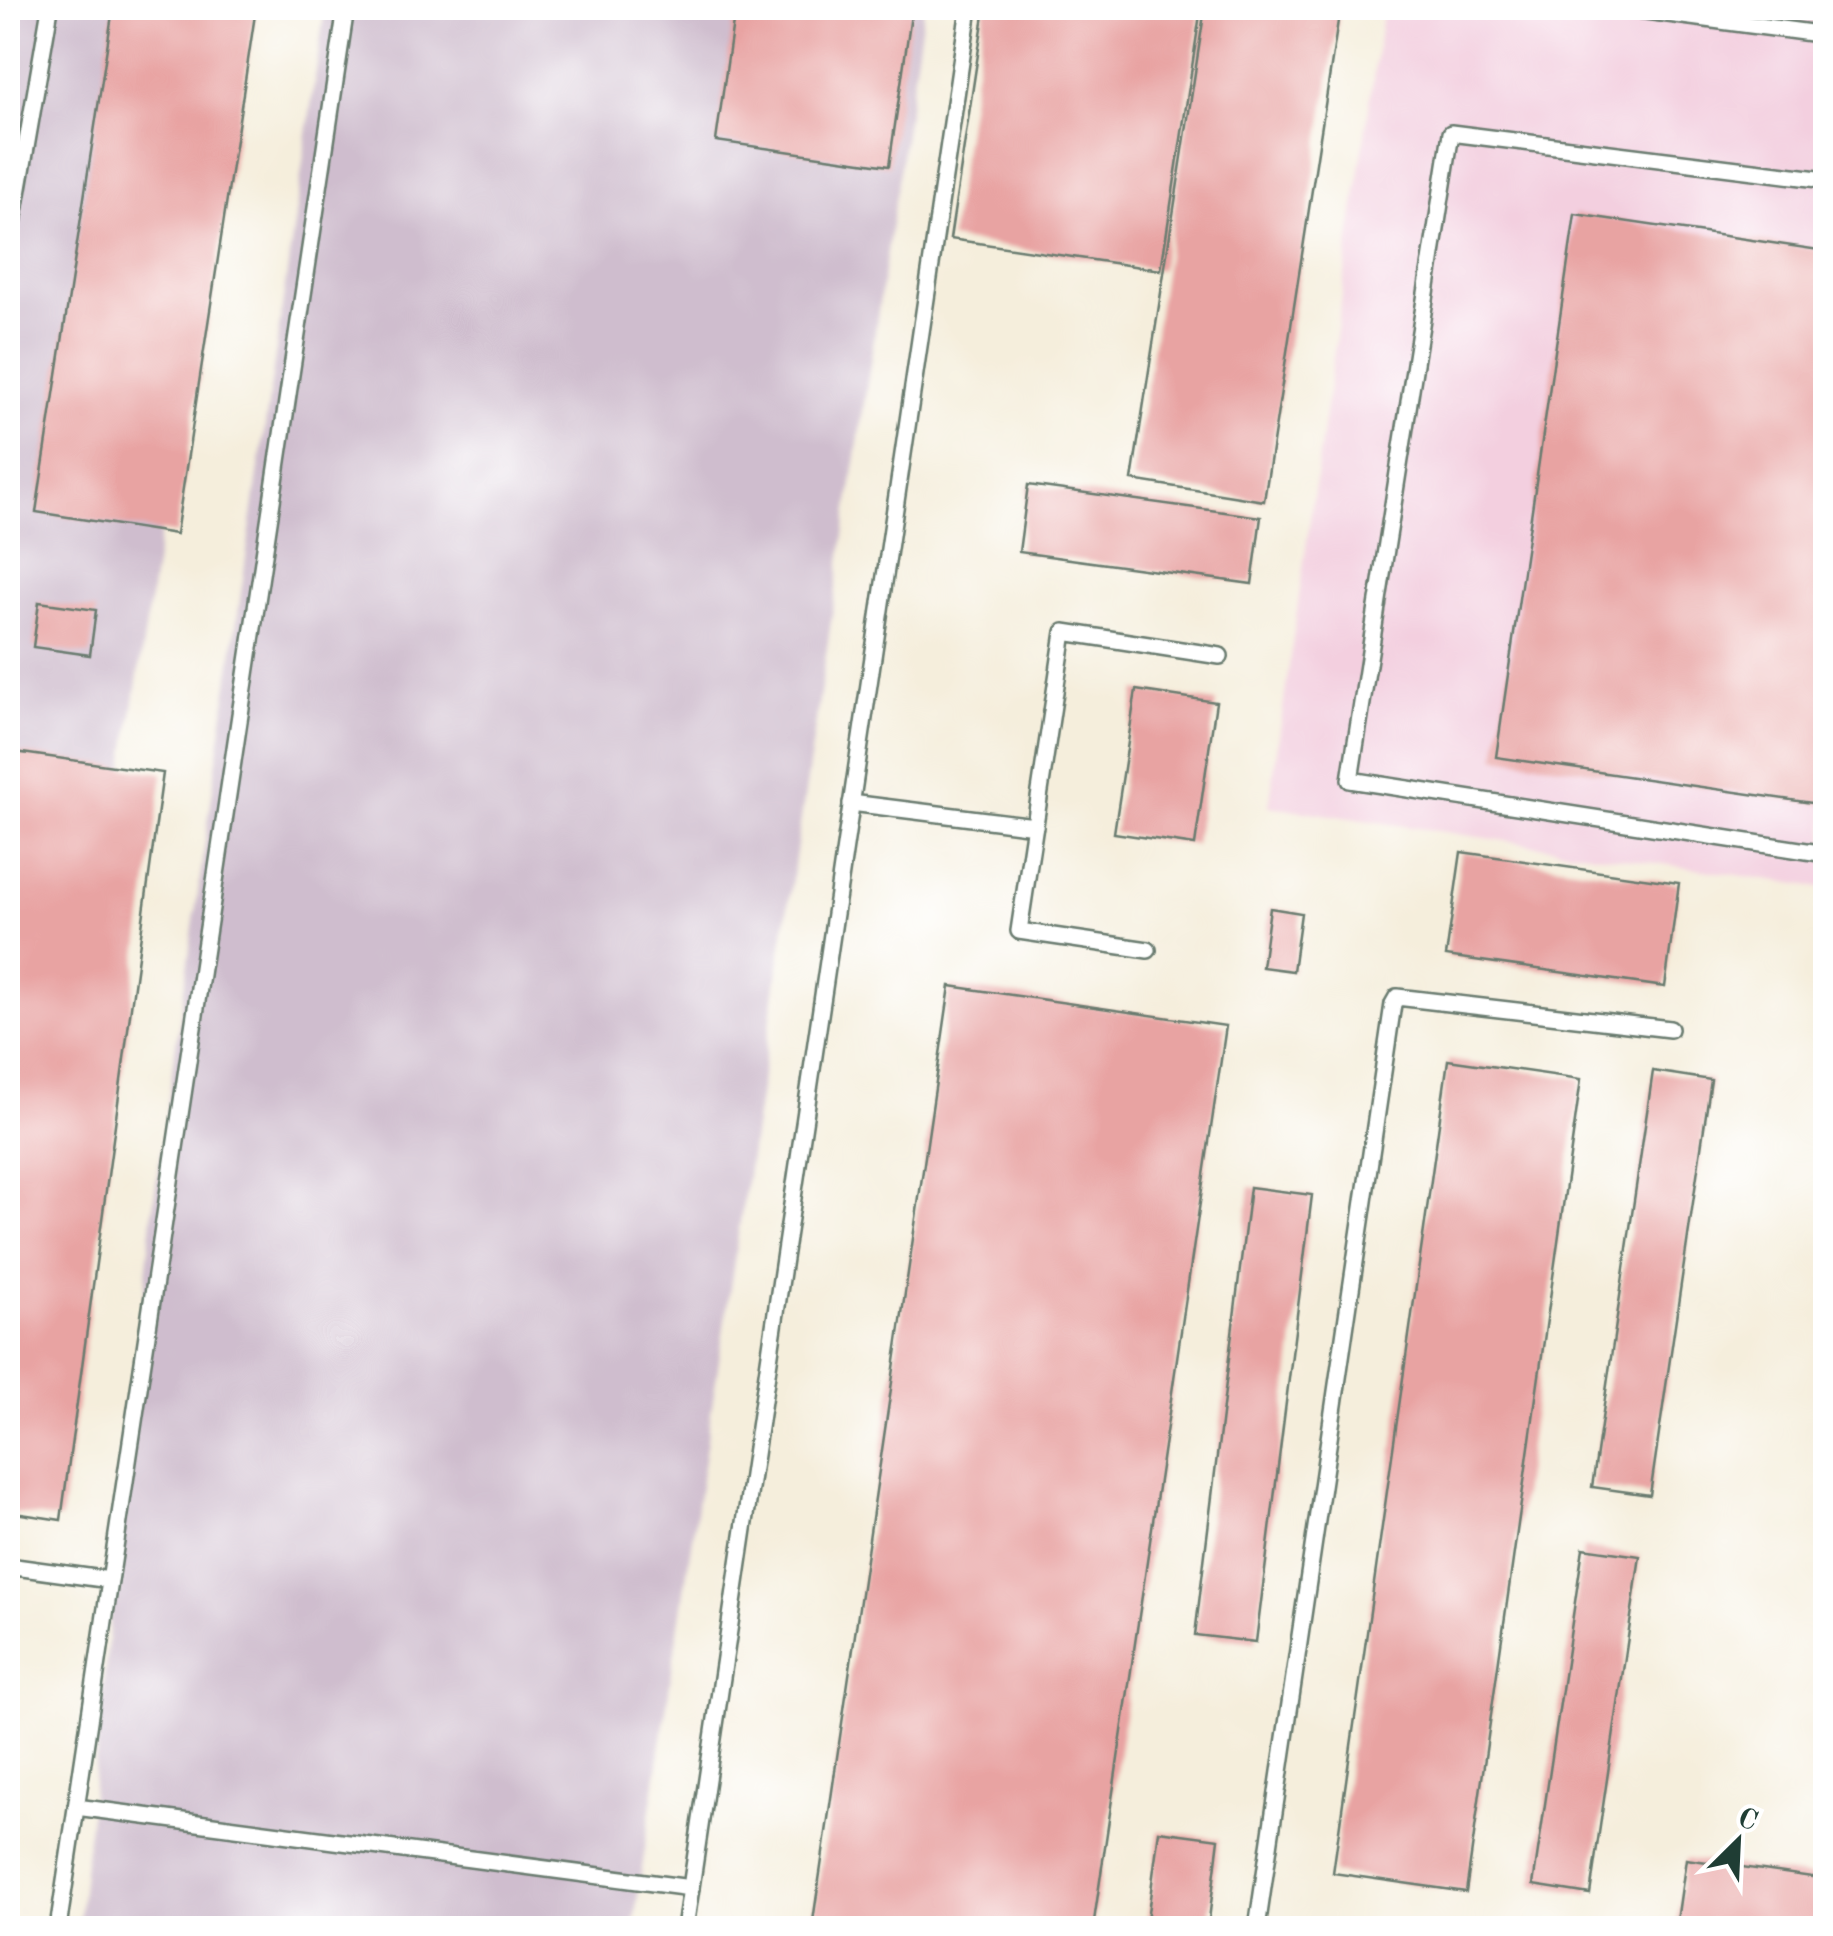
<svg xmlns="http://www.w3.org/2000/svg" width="1833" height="1936" font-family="'Old Standard TT',serif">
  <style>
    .built { fill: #f3cfdf }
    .industrial { fill: #cfbdce }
    .building { fill: #e8a3a2 }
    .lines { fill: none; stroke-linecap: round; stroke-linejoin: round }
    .lane-casing { stroke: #6a7b6f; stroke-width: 20 }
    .lane { stroke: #fff; stroke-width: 15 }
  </style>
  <rect width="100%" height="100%" fill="#fff"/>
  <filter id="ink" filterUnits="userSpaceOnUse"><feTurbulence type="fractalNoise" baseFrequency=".01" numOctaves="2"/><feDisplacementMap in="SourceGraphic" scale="20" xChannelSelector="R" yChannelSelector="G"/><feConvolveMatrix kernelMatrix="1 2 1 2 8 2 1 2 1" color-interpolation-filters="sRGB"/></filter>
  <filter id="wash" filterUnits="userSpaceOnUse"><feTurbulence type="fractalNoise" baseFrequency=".0048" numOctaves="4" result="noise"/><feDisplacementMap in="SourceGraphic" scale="40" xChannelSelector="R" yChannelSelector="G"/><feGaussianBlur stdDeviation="2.25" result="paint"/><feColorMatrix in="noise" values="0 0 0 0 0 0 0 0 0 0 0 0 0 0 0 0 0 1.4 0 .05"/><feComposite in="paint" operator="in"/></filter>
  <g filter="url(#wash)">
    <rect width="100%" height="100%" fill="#f5eedc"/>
    <polygon class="built" points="1383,8 1725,8 1825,21 1825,888 1269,806"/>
    <g class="industrial">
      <polygon points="8,8 241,8 85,1019 8,1564"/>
      <polygon points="325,8 924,8 633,1928 78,1928 154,1198"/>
    </g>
    <g id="blocks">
      <g class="building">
        <polygon points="113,8 256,8 176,534 36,512"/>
        <polygon points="735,8 912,8 889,166 716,141"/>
        <polygon points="985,8 1201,8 1161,270 950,239"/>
        <polygon points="1205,8 1340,8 1264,501 1132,480"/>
        <polygon points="1575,214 1826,251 1826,805 1496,757"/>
        <polygon points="1028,485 1261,517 1252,584 1019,552"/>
        <polygon points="39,602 96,610 90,655 33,647"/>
        <polygon points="1136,690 1216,702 1195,845 1114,833"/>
        <polygon points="8,751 163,773 61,1520 8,1512"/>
        <polygon points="1461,852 1679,883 1665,987 1446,956"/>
        <polygon points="1270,908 1301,913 1293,971 1262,967"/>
        <polygon points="950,986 1226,1026 1093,1928 812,1928"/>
        <polygon points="1448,1060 1581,1079 1466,1892 1333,1873"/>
        <polygon points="1653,1071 1711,1080 1650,1495 1592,1487"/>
        <polygon points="1250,1187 1312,1195 1256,1642 1195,1635"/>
        <polygon points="1583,1548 1640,1556 1590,1894 1533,1885"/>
        <polygon points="8,1594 17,1596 10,1641 8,1641"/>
        <polygon points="1159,1831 1219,1839 1208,1928 1146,1928"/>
        <polygon points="1686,1859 1826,1879 1826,1928 1676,1928"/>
      </g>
    </g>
  </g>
  <g filter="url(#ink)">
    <use href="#blocks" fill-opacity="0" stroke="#6a7b6f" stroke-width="2.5"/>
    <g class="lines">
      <g class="lane-casing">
        <g id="lane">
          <polyline points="1623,8 1826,35"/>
          <polyline points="1826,180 1451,133 1350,780 1826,854"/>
          <polyline points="8,252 50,8"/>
          <polyline points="851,803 1035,826"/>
          <polyline points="1148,950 1019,931 1064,632 1220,656"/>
          <polyline points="8,1566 110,1580"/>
          <polyline points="76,1807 691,1888"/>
          <polyline points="58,1928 346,8"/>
          <polyline points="685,1928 969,8"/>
          <polyline points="1257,1928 1393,1004 1397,997 1670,1029"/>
        </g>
      </g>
      <use href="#lane" class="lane"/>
    </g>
  </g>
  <rect width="1833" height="1936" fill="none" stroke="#fff" stroke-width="40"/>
  <g transform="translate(1738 1841) rotate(24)" stroke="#ffffff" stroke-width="8" paint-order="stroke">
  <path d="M0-8L18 38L0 25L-18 38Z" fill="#1f3d34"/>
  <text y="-15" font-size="28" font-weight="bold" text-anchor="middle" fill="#1f3d34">С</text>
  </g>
</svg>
